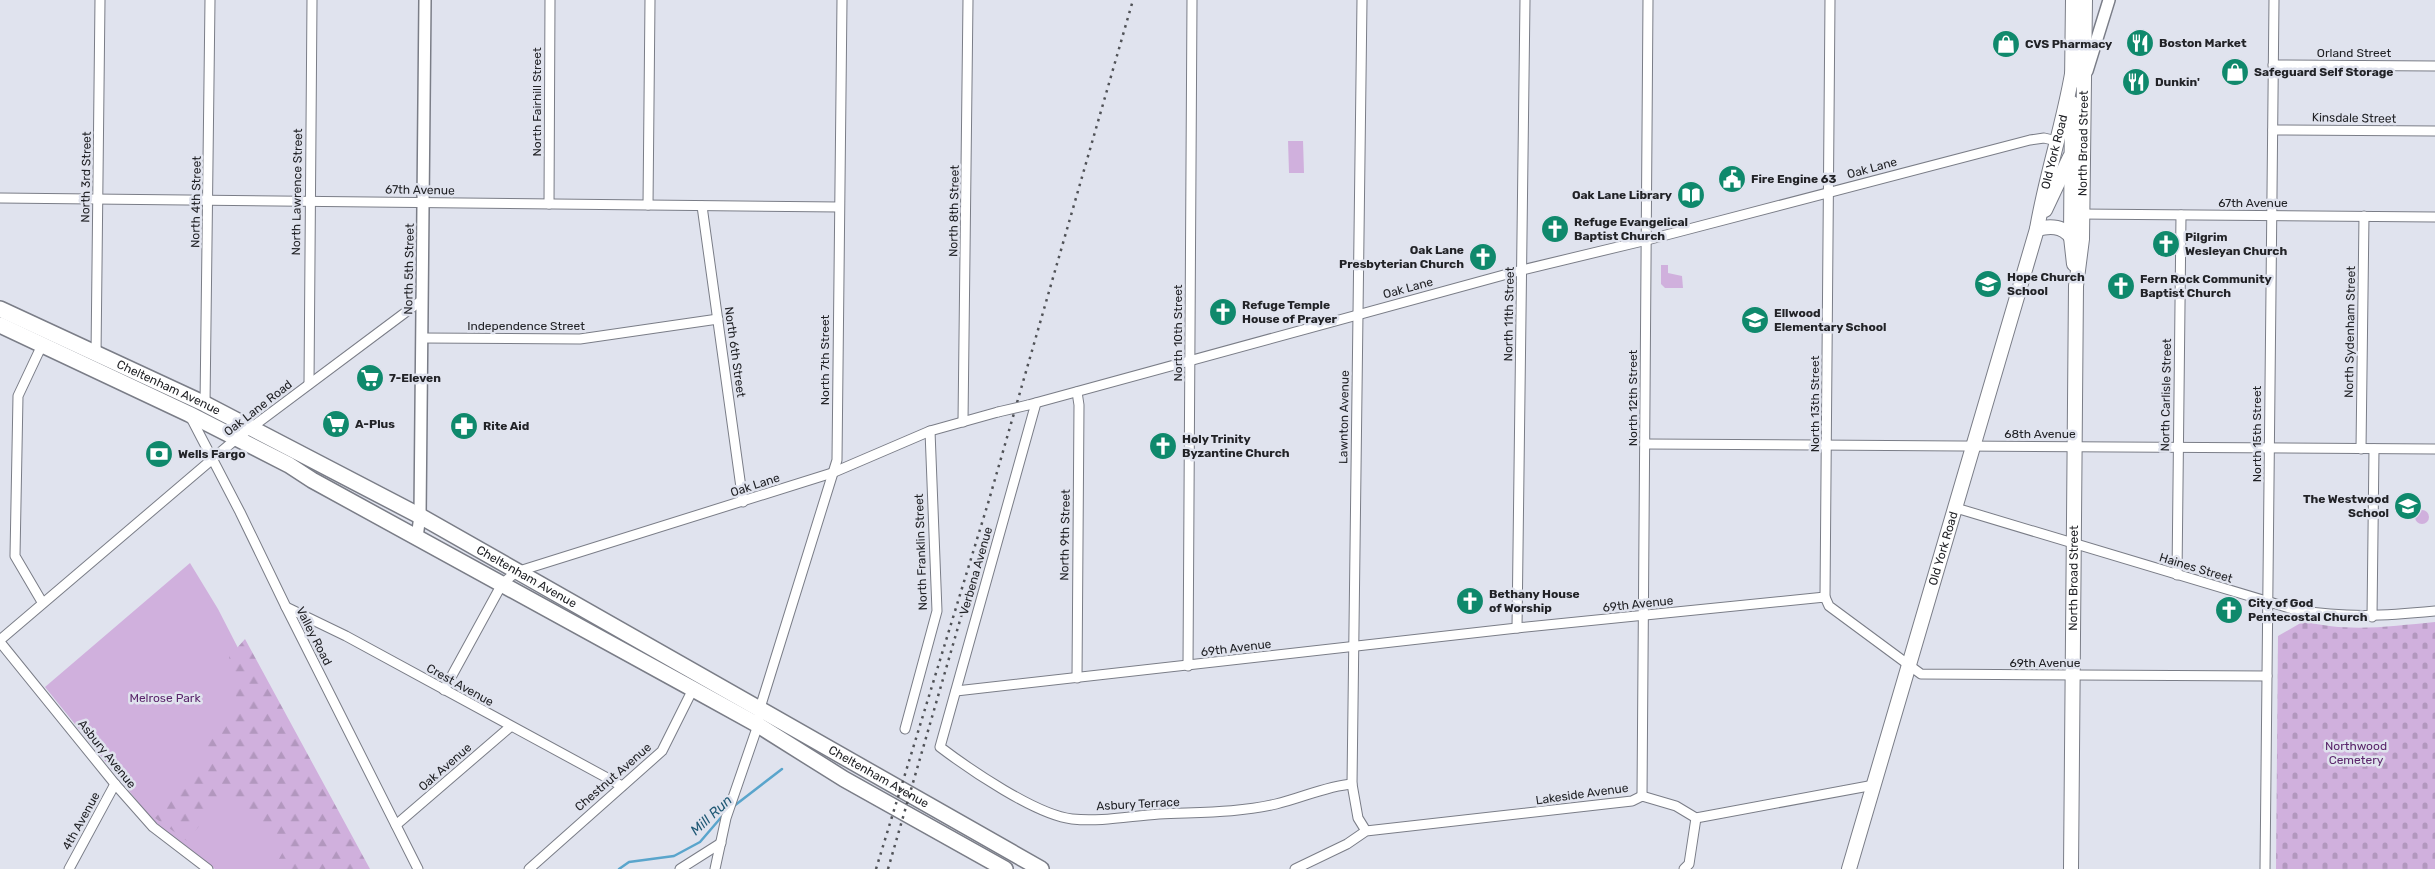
<svg xmlns="http://www.w3.org/2000/svg" width="2435" height="869" font-family="Rubik,sans-serif">
  <style>
    .green { fill: #d0b0dd }
    .forest { fill: url(#forest-firs) }
    .cemetery { fill: url(#cemetery-stones) }
    .lines { fill: none; stroke-linecap: round; stroke-linejoin: round }
    .stream { stroke: #5aa5cc; stroke-width: 2.5 }
    .minor-casing { stroke: #7a7d87; stroke-width: 11 }
    .tertiary-casing { stroke: #7a7d87; stroke-width: 14 }
    .primary-casing { stroke: #7a7d87; stroke-width: 16 }
    .trunk-casing { stroke: #7a7d87; stroke-width: 18 }
    .minor { stroke: #fff; stroke-width: 9 }
    .tertiary { stroke: #fff; stroke-width: 11 }
    .primary { stroke: #fff; stroke-width: 14 }
    .trunk { stroke: #fff; stroke-width: 15 }
    .rail { stroke: #505257; stroke-width: 2.5; stroke-dasharray: 2.5 5; stroke-linecap: butt }
    .minor-bridge-casing { stroke: #7a7d87; stroke-width: 11; stroke-linecap: butt }
    .minor-bridge { stroke: #fff; stroke-width: 9 }
    .labels { text-anchor: middle; stroke-width: 5; stroke-linejoin: round; paint-order: stroke }
    .poi-label { font-size: 12px; font-weight: bold; fill: #222327; stroke: #e0e3ee; text-anchor: start }
    .street-label { font-size: 12px; fill: #222327; stroke: #e0e3ee }
    .park-label { font-size: 12px; fill: #5a266b; stroke: #e0e3ee }
    .water-label { font-size: 14px; font-style: italic; fill: #1f5874; stroke: #e0e3ee }
  </style>
  <defs>
    <pattern id="forest-firs" width="22" height="20" patternUnits="userSpaceOnUse" patternTransform="scale(1.25)"><rect width="22" height="20" fill="#d0b0dd"/><path d="M5 1l3.5 6h-7zM16 11l3.5 6h-7z" fill="#b297be"/></pattern>
    <pattern id="cemetery-stones" width="16" height="16" patternUnits="userSpaceOnUse" patternTransform="scale(1.25)"><rect width="16" height="16" fill="#d0b0dd"/><path d="M2 7V4a2 2 0 0 1 4 0v3zM10 15v-3a2 2 0 0 1 4 0v3z" fill="#b297be"/></pattern>
  </defs>
  <rect width="100%" height="100%" fill="#e0e3ee"/>
  <g class="green">
    <polygon points="1288,141 1303,141 1304,173 1289,173"/>
    <polygon points="1661,265 1668,265 1668,273 1682,276 1683,288 1665,288 1661,284"/>
    <circle cx="2422" cy="517" r="7"/>
    <polygon points="190,563 218,609 258,687 358,869 215,869 155,823 45,687"/>
  </g>
  <polygon class="forest" points="245,639 370,869 273,869 283,852 228,791 187,841 155,818 206,762 200,748 224,725 236,697 229,657"/>
  <path class="cemetery" d="M2304,621C2348,633 2391,626 2435,622V869H2276L2278,636Z"/>
  <g class="lines">
    <g class="stream">
      <polyline points="734,806 782,769"/>
      <polyline points="619,869 629,862 674,856 700,842 724,814"/>
    </g>
    <g class="minor-casing">
      <g id="minor">
        <polyline points="1362,0 1352,784 1358,818 1366,831"/>
        <polyline points="2273,65 2435,66"/>
        <polyline points="2273,130 2435,131"/>
        <polyline points="0,198 839,207"/>
        <polyline points="549,204 550,0"/>
        <polyline points="648,205 650,0"/>
        <polyline points="702,206 743,502"/>
        <polyline points="2079,214 2435,217"/>
        <polyline points="422,338 580,339 718,319"/>
        <polyline points="42,345 18,396 15,556 42,602"/>
        <polyline points="96,355 100,0"/>
        <polyline points="309,384 312,0"/>
        <polyline points="1077,392 1079,405 1077,678"/>
        <path d="M1036,403L940,747C969,769 1036,815 1072,819C1101,822 1130,816 1159,814C1198,812 1238,813 1276,804C1302,798 1326,786 1352,784"/>
        <polyline points="205,404 210,0"/>
        <polyline points="1028,405 1522,270 1647,240 2030,140 2044,138 2057,141"/>
        <polyline points="189,414 240,512 286,607 418,869"/>
        <polyline points="963,422 968,0"/>
        <polyline points="1645,444 2435,449"/>
        <polyline points="2361,449 2364,216"/>
        <path d="M1956,508L2296,610C2347,618 2384,616 2435,611"/>
        <polyline points="2177,575 2181,215"/>
        <polyline points="1825,597 1830,0"/>
        <polyline points="286,607 346,636 622,786"/>
        <polyline points="2372,617 2374,449"/>
        <polyline points="1517,628 1525,0"/>
        <polyline points="0,640 236,439 422,300"/>
        <polyline points="0,642 115,784 153,827 208,869"/>
        <polyline points="1188,666 1192,0"/>
        <polyline points="444,690 502,584 516,572 832,473 930,431 998,412"/>
        <polyline points="956,691 1517,628 1825,597 1829,606 1921,674 2267,676"/>
        <polyline points="905,729 937,611 930,431"/>
        <polyline points="1642,796 1648,0"/>
        <polyline points="396,825 510,727"/>
        <polyline points="69,869 115,784"/>
        <polyline points="529,869 662,751 693,689"/>
        <polyline points="680,869 721,843"/>
        <polyline points="715,869 726,818 758,725 760,708 837,460 842,0"/>
        <polyline points="1295,869 1347,844 1366,831 1632,801 1642,796 1676,806 1696,818 1874,785"/>
        <polyline points="1684,869 1689,864 1696,818"/>
        <polyline points="2265,869 2274,0"/>
      </g>
    </g>
    <g class="tertiary-casing">
      <g id="tertiary">
        <polyline points="2087,71 2109,0"/>
        <polyline points="417,537 420,516 425,0"/>
      </g>
    </g>
    <g class="primary-casing">
      <g id="primary">
        <polyline points="2072,82 2073,0"/>
        <polyline points="2072,103 2071,237 2074,264"/>
        <polyline points="2045,210 2070,157"/>
        <path d="M2037,229C2049,226 2062,225 2071,237"/>
        <path id="s1" d="M1849,869L2037,229C2046,176 2063,126 2072,74"/>
        <path id="s2" d="M2071,869L2076,286L2082,239L2085,0"/>
      </g>
    </g>
    <g class="trunk-casing">
      <g id="trunk">
        <path id="s3" d="M0,309L205,404L420,516L1041,869"/>
        <polyline points="0,325 189,414 289,465 312,480 693,689 758,725 844,779 1005,869"/>
      </g>
    </g>
    <use href="#minor" class="minor"/>
    <use href="#tertiary" class="tertiary"/>
    <use href="#primary" class="primary"/>
    <use href="#trunk" class="trunk"/>
    <g class="rail">
      <polyline points="876,869 989,500 1133,0"/>
      <polyline points="888,869 963,610"/>
    </g>
    <g class="minor-bridge-casing">
      <polyline id="minor-bridge" points="998,412 1028,405"/>
    </g>
    <use href="#minor-bridge" class="minor-bridge"/>
  </g>
  <defs>
    <g id="restaurant-disc" transform="scale(1.4375)"><circle r="9.5" fill="#0f896c" stroke="#e0e3ee"/><path d="M-5-6h1v4h1v-4h1v4h1v-4h1v5L-1.5 .5V6h-2V.5L-5-1ZM5-6V6H3V1.5H1.5Q1.5-4 5-6Z" fill="#fff"/></g>
    <g id="shop-disc" transform="scale(1.4375)"><circle r="9.5" fill="#0f896c" stroke="#e0e3ee"/><path d="M-5-2.5h2.3a2.7 3.5 0 0 1 5.4 0H5L5.5 6h-11ZM-1.5-2.5h3a1.5 2.3 0 0 0-3 0Z" fill="#fff"/></g>
    <g id="civic-disc" transform="scale(1.4375)"><circle r="9.5" fill="#0f896c" stroke="#e0e3ee"/><path d="M-.6-6.5H3V-4.5H.6V-3L4-1V1h2V6H-6V1h2V-1L-.6-3ZM-1.2 2.5V6h2.4V2.5Z" fill="#fff"/></g>
    <g id="library-disc" transform="scale(1.4375)"><circle r="9.5" fill="#0f896c" stroke="#e0e3ee"/><path d="M-6-4Q-3-5.5-.7-3.5V5Q-3 3-6 4ZM6-4Q3-5.5 .7-3.5V5Q3 3 6 4Z" fill="#fff"/></g>
    <g id="church-disc" transform="scale(1.4375)"><circle r="9.5" fill="#0f896c" stroke="#e0e3ee"/><path d="M-1.2-6h2.4v3.5h3.3v2.4h-3.3V6h-2.4V-.1h-3.3v-2.4h3.3Z" fill="#fff"/></g>
    <g id="school-disc" transform="scale(1.4375)"><circle r="9.5" fill="#0f896c" stroke="#e0e3ee"/><path d="M0-5L7-2L0 1L-7-2ZM-4 1L0 2.5L4 1V4Q0 6-4 4Z" fill="#fff"/></g>
    <g id="supermarket-disc" transform="scale(1.4375)"><circle r="9.5" fill="#0f896c" stroke="#e0e3ee"/><path d="M-6-5.5h2.5l.6 2H6L4.5 2H-2.5L-4.4-4H-6ZM-1.5 3.2a1.3 1.3 0 1 0 .1 0ZM3 3.2a1.3 1.3 0 1 0 .1 0Z" fill="#fff"/></g>
    <g id="pharmacy-disc" transform="scale(1.4375)"><circle r="9.5" fill="#0f896c" stroke="#e0e3ee"/><path d="M-2-6h4v4h4v4h-4v4h-4v-4h-4v-4h4Z" fill="#fff"/></g>
    <g id="bank-disc" transform="scale(1.4375)"><circle r="9.5" fill="#0f896c" stroke="#e0e3ee"/><path d="M-6-4H6V4H-6ZM0-2.3a2.3 2.3 0 1 0 0 4.6a2.3 2.3 0 1 0 0-4.6Z" fill="#fff"/></g>
  </defs>
  <g fill-rule="evenodd">
    <use href="#restaurant-disc" x="2140" y="43"/>
    <use href="#shop-disc" x="2006" y="44"/>
    <use href="#shop-disc" x="2235" y="72"/>
    <use href="#restaurant-disc" x="2136" y="82"/>
    <use href="#civic-disc" x="1732" y="179"/>
    <use href="#library-disc" x="1691" y="195"/>
    <use href="#church-disc" x="1555" y="229"/>
    <use href="#church-disc" x="2166" y="244"/>
    <use href="#church-disc" x="1483" y="257"/>
    <use href="#school-disc" x="1988" y="284"/>
    <use href="#church-disc" x="2121" y="286"/>
    <use href="#church-disc" x="1223" y="312"/>
    <use href="#school-disc" x="1755" y="320"/>
    <use href="#supermarket-disc" x="370" y="378"/>
    <use href="#supermarket-disc" x="336" y="424"/>
    <use href="#pharmacy-disc" x="464" y="426"/>
    <use href="#church-disc" x="1163" y="446"/>
    <use href="#bank-disc" x="159" y="454"/>
    <use href="#school-disc" x="2408" y="506"/>
    <use href="#church-disc" x="1470" y="601"/>
    <use href="#church-disc" x="2229" y="610"/>
  </g>
  <g class="labels">
    <g class="poi-label">
      <text x="2159" y="47">Boston Market</text>
      <text x="2025" y="48">CVS Pharmacy</text>
      <text x="2254" y="76">Safeguard Self Storage</text>
      <text x="2155" y="86">Dunkin'</text>
      <text x="1751" y="183">Fire Engine 63</text>
      <text x="1672" y="199" text-anchor="end">Oak Lane Library</text>
      <text x="1574" y="226">Refuge Evangelical<tspan x="1574" dy="14">Baptist Church</tspan></text>
      <text x="2185" y="241">Pilgrim<tspan x="2185" dy="14">Wesleyan Church</tspan></text>
      <text x="1464" y="254" text-anchor="end">Oak Lane<tspan x="1464" dy="14">Presbyterian Church</tspan></text>
      <text x="2007" y="281">Hope Church<tspan x="2007" dy="14">School</tspan></text>
      <text x="2140" y="283">Fern Rock Community<tspan x="2140" dy="14">Baptist Church</tspan></text>
      <text x="1242" y="309">Refuge Temple<tspan x="1242" dy="14">House of Prayer</tspan></text>
      <text x="1774" y="317">Ellwood<tspan x="1774" dy="14">Elementary School</tspan></text>
      <text x="389" y="382">7-Eleven</text>
      <text x="355" y="428">A-Plus</text>
      <text x="483" y="430">Rite Aid</text>
      <text x="1182" y="443">Holy Trinity<tspan x="1182" dy="14">Byzantine Church</tspan></text>
      <text x="178" y="458">Wells Fargo</text>
      <text x="2389" y="503" text-anchor="end">The Westwood<tspan x="2389" dy="14">School</tspan></text>
      <text x="1489" y="598">Bethany House<tspan x="1489" dy="14">of Worship</tspan></text>
      <text x="2248" y="607">City of God<tspan x="2248" dy="14">Pentecostal Church</tspan></text>
    </g>
    <g class="street-label">
      <text x="2354" y="57">Orland Street</text>
      <text transform="translate(537 102) rotate(-90)" y="4">North Fairhill Street</text>
      <text transform="translate(2354 118) rotate(1)" y="4">Kinsdale Street</text>
      <text dy="4" stroke="none"><textPath href="#s2" startOffset="726">North Broad Street</textPath></text>
      <text dy="4" stroke="none"><textPath href="#s1" startOffset="746">Old York Road</textPath></text>
      <text transform="translate(1872 168) rotate(-15)" y="4">Oak Lane</text>
      <text transform="translate(86 177) rotate(-89)" y="4">North 3rd Street</text>
      <text transform="translate(420 190) rotate(1)" y="4">67th Avenue</text>
      <text transform="translate(297 192) rotate(-89)" y="4">North Lawrence Street</text>
      <text transform="translate(196 202) rotate(-89)" y="4">North 4th Street</text>
      <text x="2253" y="207">67th Avenue</text>
      <text transform="translate(954 211) rotate(-89)" y="4">North 8th Street</text>
      <text transform="translate(409 269) rotate(-89)" y="4">North 5th Street</text>
      <text transform="translate(1408 288) rotate(-15)" y="4">Oak Lane</text>
      <text transform="translate(1509 314) rotate(-89)" y="4">North 11th Street</text>
      <text x="526" y="330">Independence Street</text>
      <text transform="translate(2350 332) rotate(-89)" y="4">North Sydenham Street</text>
      <text transform="translate(1178 333) rotate(-90)" y="4">North 10th Street</text>
      <text transform="translate(735 352) rotate(82)" y="4">North 6th Street</text>
      <text transform="translate(825 360) rotate(-90)" y="4">North 7th Street</text>
      <text dy="4" stroke="none"><textPath href="#s3" startOffset="186">Cheltenham Avenue</textPath></text>
      <text transform="translate(2166 395) rotate(-89)" y="4">North Carlisle Street</text>
      <text transform="translate(1633 398) rotate(-90)" y="4">North 12th Street</text>
      <text transform="translate(1815 404) rotate(-90)" y="4">North 13th Street</text>
      <text transform="translate(258 408) rotate(-38)" y="4">Oak Lane Road</text>
      <text transform="translate(1344 417) rotate(-89)" y="4">Lawnton Avenue</text>
      <text x="2040" y="438">68th Avenue</text>
      <text transform="translate(2257 434) rotate(-90)" y="4">North 15th Street</text>
      <text transform="translate(755 485) rotate(-18)" y="4">Oak Lane</text>
      <text transform="translate(1065 535) rotate(-89)" y="4">North 9th Street</text>
      <text dy="4" stroke="none"><textPath href="#s1" startOffset="334">Old York Road</textPath></text>
      <text transform="translate(921 552) rotate(-92)" y="4">North Franklin Street</text>
      <text transform="translate(2196 568) rotate(17)" y="4">Haines Street</text>
      <text transform="translate(976 571) rotate(-74)" y="4">Verbena Avenue</text>
      <text dy="4" stroke="none"><textPath href="#s3" startOffset="591">Cheltenham Avenue</textPath></text>
      <text dy="4" stroke="none"><textPath href="#s2" startOffset="291">North Broad Street</textPath></text>
      <text transform="translate(1638 604) rotate(-6)" y="4">69th Avenue</text>
      <text transform="translate(314 636) rotate(63)" y="4">Valley Road</text>
      <text transform="translate(1236 648) rotate(-7)" y="4">69th Avenue</text>
      <text x="2045" y="667">69th Avenue</text>
      <text transform="translate(460 685) rotate(29)" y="4">Crest Avenue</text>
      <text transform="translate(107 754) rotate(51)" y="4">Asbury Avenue</text>
      <text transform="translate(445 767) rotate(-41)" y="4">Oak Avenue</text>
      <text dy="4" stroke="none"><textPath href="#s3" startOffset="996">Cheltenham Avenue</textPath></text>
      <text transform="translate(613 777) rotate(-41)" y="4">Chestnut Avenue</text>
      <text transform="translate(1582 794) rotate(-8)" y="4">Lakeside Avenue</text>
      <text transform="translate(1138 804) rotate(-3)" y="4">Asbury Terrace</text>
      <text transform="translate(81 821) rotate(-61)" y="4">4th Avenue</text>
    </g>
    <g class="park-label">
      <text x="165" y="702">Melrose Park</text>
      <text x="2356" y="750">Northwood<tspan x="2356" dy="14">Cemetery</tspan></text>
    </g>
    <g class="water-label">
      <text transform="translate(711 815) rotate(-43)" y="5">Mill Run</text>
    </g>
  </g>
</svg>
